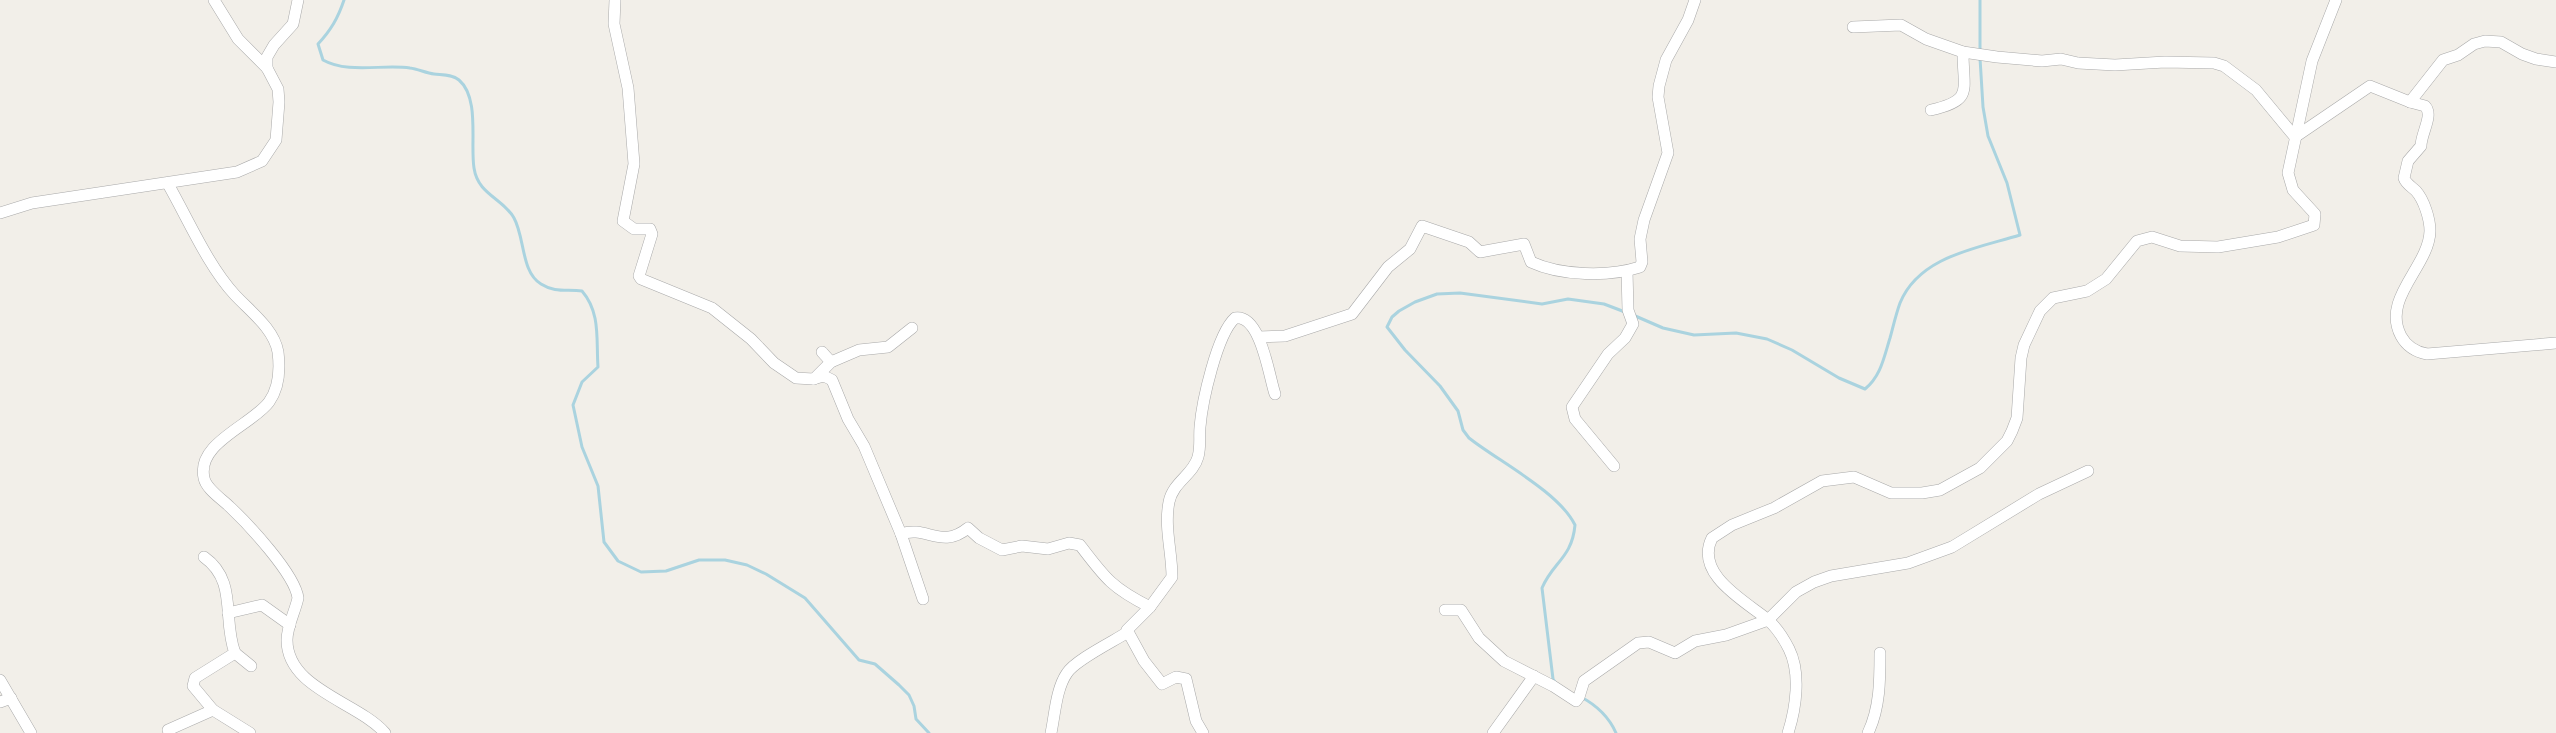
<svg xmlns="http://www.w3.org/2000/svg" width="2556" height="733" font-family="Signika,sans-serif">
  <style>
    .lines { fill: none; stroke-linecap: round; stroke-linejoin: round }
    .stream { stroke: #aad3df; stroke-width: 3 }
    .minor-casing { stroke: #a9a9a9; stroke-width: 12 }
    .minor { stroke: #fff; stroke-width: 11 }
  </style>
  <rect width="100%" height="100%" fill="#f2efe9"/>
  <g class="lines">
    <g class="stream">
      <path d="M344,0C338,18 331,30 318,44L323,60C348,74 383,64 410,68C418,69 426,73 434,74C442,75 452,74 459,80C480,98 470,144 474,168C478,195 503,198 514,218C525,238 521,272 541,284C555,293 567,289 582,291C601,313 596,340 598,367L582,382L573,405L582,447L598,486L604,542L618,561L641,572L666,571L699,560H725L747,565L766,574L805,598L859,660L875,664L899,685L909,695L914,706L916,719L929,733"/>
      <polyline points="1980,0 1980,52"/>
      <path d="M1633,315L1663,328L1694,335L1736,333L1767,339L1792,350L1839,378L1865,389C1881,376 1884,357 1890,338C1893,327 1896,314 1900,303C1919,256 1978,248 2020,235L2007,183L1988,136L1983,107L1980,58"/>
      <path d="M1555,682L1553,679L1542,588C1553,562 1572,558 1575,525C1559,492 1498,461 1469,438L1463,430L1458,411L1440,386L1405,350L1387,327L1392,317L1399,311L1415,302L1437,294L1460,293L1542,304L1568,299L1604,304L1625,312"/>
      <path d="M1581,697C1596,705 1609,717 1616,733"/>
    </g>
    <g class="minor-casing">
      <g id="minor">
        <polyline points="214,0 238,39 267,68"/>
        <path d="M615,0L614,24L628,88L634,164L623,221L634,229H650L652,234L639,276L641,279L712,308L751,339L774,363L796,378L813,379L824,376L832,380L848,419L864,446L901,534C927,525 941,550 968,528L979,538L1002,550L1022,546L1048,549L1069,543L1080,545C1105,578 1112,588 1150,607"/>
        <path d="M1853,27L1901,25L1926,39L1963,52L1997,57L2042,61L2061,59L2078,63L2115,65L2165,62L2214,63L2224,66L2256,90L2295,137L2370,86L2410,102L2425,106C2434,115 2421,133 2421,146L2408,161L2404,178C2406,184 2412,187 2416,191C2424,200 2430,219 2430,231C2429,267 2381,298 2401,336C2407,347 2416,352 2427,354L2556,343"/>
        <polyline points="2410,102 2443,60 2458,55 2474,44 2485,41 2501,42 2522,54 2536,59 2556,62"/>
        <path d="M1931,110C1974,100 1963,91 1963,52"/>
        <path d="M168,184C188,219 208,266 235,295C251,312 274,329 278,352C280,368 279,388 269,402C252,425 196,443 204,478C206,489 222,499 230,507C248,524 295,574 298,598C295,612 287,626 287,640C287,689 358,702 385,733"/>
        <polyline points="0,213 32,203 237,172 262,161 276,140 279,102 278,89 267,68 267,57 274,45 293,24 298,0"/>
        <path d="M1259,337L1285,336L1352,314L1388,267L1410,249L1422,226L1469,242L1480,252L1524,244L1531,262C1561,276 1609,277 1640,267L1642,262L1640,239L1644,220L1668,153L1658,97L1659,86L1666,60L1688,20L1695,0"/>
        <polyline points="822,352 831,362"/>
        <polyline points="814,379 831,362 859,350 888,347 912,328"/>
        <polyline points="1614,466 1575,419 1572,407 1608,354 1625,338 1633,324 1628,310 1627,271"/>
        <polyline points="901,534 923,599"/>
        <path d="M204,557C238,581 222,619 235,653L195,678L193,686L213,710L250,733"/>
        <polyline points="1445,610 1461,610 1479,638 1504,661 1553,686 1576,701 1579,697 1584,681 1638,643 1649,642 1675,653 1695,641 1726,635 1768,620 1796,592 1814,582 1831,576 1908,563 1952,547 2039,494 2088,471"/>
        <polyline points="228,613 262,605 290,625"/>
        <polyline points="235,653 251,666"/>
        <polyline points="0,680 31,733"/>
        <polyline points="0,702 11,698"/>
        <polyline points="168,730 213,710"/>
        <path d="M1051,733C1055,714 1056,689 1067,673C1075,660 1114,641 1128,632"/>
        <path d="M1203,733L1196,721L1186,679L1176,677L1162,684L1144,661L1127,630L1150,607L1172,577C1172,552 1164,527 1169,502C1173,482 1193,475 1198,457C1201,446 1199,437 1200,427C1202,402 1217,334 1235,318C1261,314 1269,377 1275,394"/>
        <polyline points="1493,733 1534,676"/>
        <path d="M1788,733C1796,708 1801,673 1789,649C1784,639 1775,626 1767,619C1745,601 1694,574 1712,538L1732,525L1774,508L1822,481L1854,477L1891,493H1922L1940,490L1980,468L2007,441L2012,431L2017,418L2021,358L2024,345L2040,311L2053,298L2087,291L2106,279L2137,241L2152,237L2180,246L2218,247L2278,237L2314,225L2315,214L2293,190L2288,173L2312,61L2336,0"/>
        <path d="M1868,733C1880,708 1880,680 1880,653"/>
      </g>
    </g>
    <use href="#minor" class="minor"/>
  </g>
</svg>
